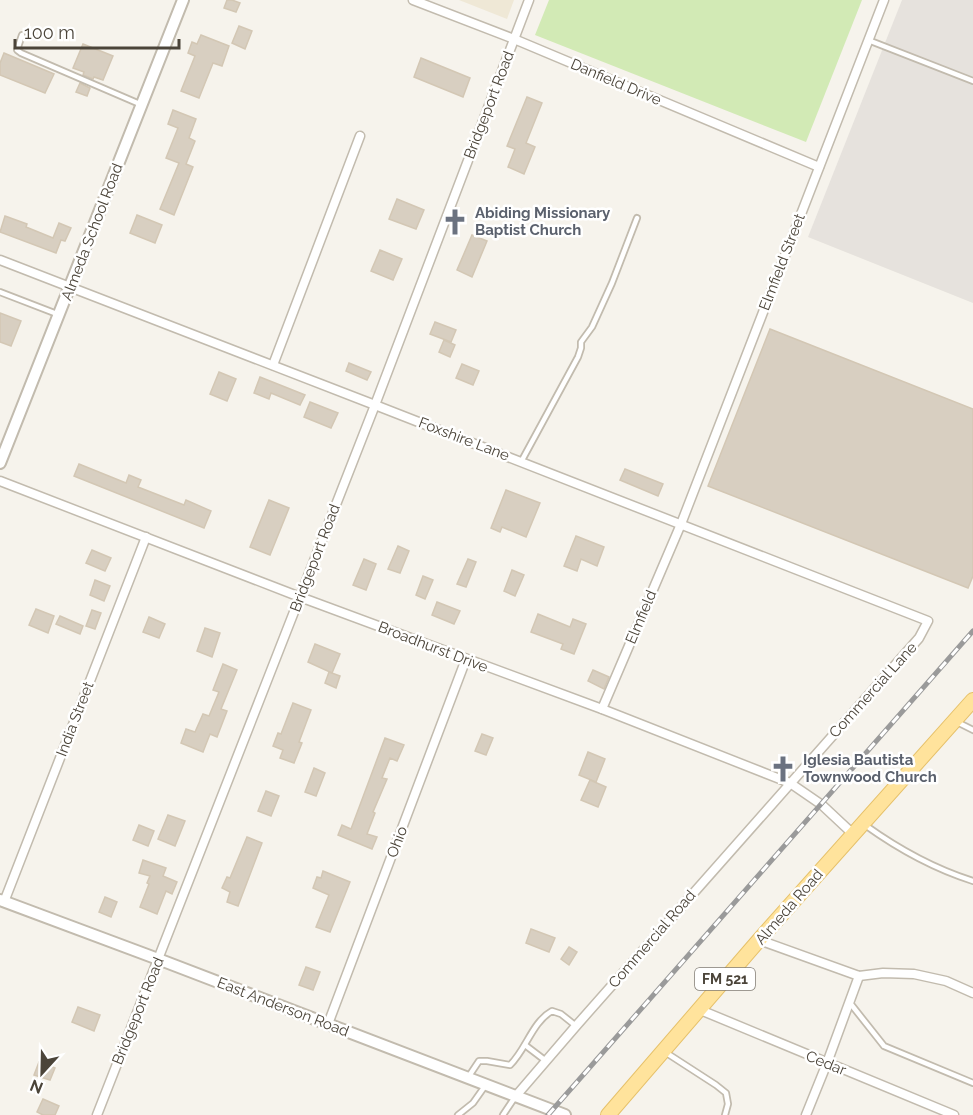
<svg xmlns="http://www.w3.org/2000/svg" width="973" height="1115" font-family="Raleway,sans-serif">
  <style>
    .industrial { fill: #e6e2dd }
    .education { fill: #efe8d6 }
    .green { fill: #d2eab5 }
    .building { fill: #d8cfc1; stroke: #d3c7b4; stroke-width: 1.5 }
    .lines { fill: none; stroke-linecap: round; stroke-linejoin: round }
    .service-casing { stroke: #c2bbae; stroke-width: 8 }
    .minor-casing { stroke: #c2bbae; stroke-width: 11 }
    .tertiary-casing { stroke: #c2bbae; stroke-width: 14 }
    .primary-casing { stroke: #e6c16a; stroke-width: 16 }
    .service { stroke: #fff; stroke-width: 4.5 }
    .minor { stroke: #fff; stroke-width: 8 }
    .tertiary { stroke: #fff; stroke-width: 10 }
    .primary { stroke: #ffe39c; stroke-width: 14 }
    .rail-casing { stroke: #9a9a9a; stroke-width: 5 }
    .rail { stroke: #fff; stroke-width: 3; stroke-dasharray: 9; stroke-linecap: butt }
    .labels { text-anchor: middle; stroke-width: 5; stroke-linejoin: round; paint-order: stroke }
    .shield { fill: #fff; stroke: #817c74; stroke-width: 1.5 }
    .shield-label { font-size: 14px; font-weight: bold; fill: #4b4439 }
    .street-label { font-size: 15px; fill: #4b4439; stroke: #fff }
    .worship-label { font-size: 15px; font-weight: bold; fill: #5b616d; stroke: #fff; text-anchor: start }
  </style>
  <rect width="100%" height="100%" fill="#f6f3ec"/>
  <polygon class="industrial" points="902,0 973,0 973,303 808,237"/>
  <polygon class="education" points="459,0 514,0 507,19"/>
  <polygon class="green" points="549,0 862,0 806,142 535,35"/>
  <g class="building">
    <polygon points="227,0 232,0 240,3 236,12 224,8"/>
    <polygon points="239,26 252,31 245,49 232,43"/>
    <polygon points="201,35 229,46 222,66 213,63 199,98 181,91 195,56 188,53 192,42 197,44"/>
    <polygon points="83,44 113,56 103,80 94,77 93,79 83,75 84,72 73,68"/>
    <polygon points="4,53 54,74 45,93 0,75 0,63"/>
    <polygon points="421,58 470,78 463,97 414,77"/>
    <polygon points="80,83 90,88 87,96 76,92"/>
    <polygon points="527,97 542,103 526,143 535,147 524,174 508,167 515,149 507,146"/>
    <polygon points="173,110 196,119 189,138 195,141 186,164 193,167 174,215 160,209 179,163 166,158 178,128 168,124"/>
    <polygon points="397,199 424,210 416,229 389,219"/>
    <polygon points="137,215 162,225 155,243 130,233"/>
    <polygon points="5,216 27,224 26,227 53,238 59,223 71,228 65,241 61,240 56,253 0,232"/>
    <polygon points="472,235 487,241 472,277 457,270"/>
    <polygon points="380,250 402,259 393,280 371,271"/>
    <polygon points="0,313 21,321 11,346 0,342"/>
    <polygon points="435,322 456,330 451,342 430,334"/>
    <polygon points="770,329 973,409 973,576 968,588 708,486"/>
    <polygon points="444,340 455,345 450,357 439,352"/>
    <polygon points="349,363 371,372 367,380 346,371"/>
    <polygon points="462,364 479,371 473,385 456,378"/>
    <polygon points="219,372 236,379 227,401 210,394"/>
    <polygon points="260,377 305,395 300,405 271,393 269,399 254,393"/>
    <polygon points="310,402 338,413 331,428 304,417"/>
    <polygon points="79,464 126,483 129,475 141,480 138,487 184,505 186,500 211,511 204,528 74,476"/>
    <polygon points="625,469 663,484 658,496 620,480"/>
    <polygon points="506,490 540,503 526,537 502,527 500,532 491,528"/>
    <polygon points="269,500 289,508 270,555 250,547"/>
    <polygon points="576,536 604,547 597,566 581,559 577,571 564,566"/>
    <polygon points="398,546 409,551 400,573 388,569"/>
    <polygon points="92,550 111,558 105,571 86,563"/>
    <polygon points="364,559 376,564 366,590 353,585"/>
    <polygon points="468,559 476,562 466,587 457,584"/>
    <polygon points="512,570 524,575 515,596 504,591"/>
    <polygon points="423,576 433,580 425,599 416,595"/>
    <polygon points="95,580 110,586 104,601 90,595"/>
    <polygon points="437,602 460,611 454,624 432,615"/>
    <polygon points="36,609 54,616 48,633 29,625"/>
    <polygon points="92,610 101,613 95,629 86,626"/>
    <polygon points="538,614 570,627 573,619 586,624 574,654 561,649 563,644 531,632"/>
    <polygon points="60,616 83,626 80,634 56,624"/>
    <polygon points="149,617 165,624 159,638 143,632"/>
    <polygon points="205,628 220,633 212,657 197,651"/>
    <polygon points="315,644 340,654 332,673 308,662"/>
    <polygon points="223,664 237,670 221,709 227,711 217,737 210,734 203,752 181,743 186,729 195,732 203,714 209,716 219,692 213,690"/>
    <polygon points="593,670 609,677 604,689 588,681"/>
    <polygon points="329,672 340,676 336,688 325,683"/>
    <polygon points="293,703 311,710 299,742 302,743 294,763 280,758 283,750 273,746 278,733 281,734"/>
    <polygon points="482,734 493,738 486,755 475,751"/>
    <polygon points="385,738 404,745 397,761 390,758 382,778 387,779 373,812 375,813 367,834 377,837 372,849 338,835 342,825 351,829"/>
    <polygon points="588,752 605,759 596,782 579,775"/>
    <polygon points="314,768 325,773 316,796 305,792"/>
    <polygon points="590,780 606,787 598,807 581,800"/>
    <polygon points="266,791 279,796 271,816 258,811"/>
    <polygon points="168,815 185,821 175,846 158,839"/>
    <polygon points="139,825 154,831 148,846 133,840"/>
    <polygon points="247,837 262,843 238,906 227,902 230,892 222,888 227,877 230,878"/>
    <polygon points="143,860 166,868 163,876 177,882 172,894 166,891 157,914 140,907 149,884 147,883 150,876 139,873"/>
    <polygon points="323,871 350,882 330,932 316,927 329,895 313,888 317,877 321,878"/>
    <polygon points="105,897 117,902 111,917 99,912"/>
    <polygon points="531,929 555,938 549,952 526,943"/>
    <polygon points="569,947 577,952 569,965 561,959"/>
    <polygon points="306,967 320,972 313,990 299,985"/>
    <polygon points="78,1007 100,1015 94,1031 72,1022"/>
    <polygon points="39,1062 55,1068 50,1080 34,1075"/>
    <polygon points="43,1099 59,1106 55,1115 43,1115 37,1112"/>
  </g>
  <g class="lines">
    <g class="service-casing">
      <g id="service">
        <polyline points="22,35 17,50 21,53 142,105"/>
        <polyline points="868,40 973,81"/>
        <polyline points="0,292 57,314"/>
        <polyline points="521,462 578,357 581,348 581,342 592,327 612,283 637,218"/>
        <polyline points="957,722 973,730"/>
        <path d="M865,825C897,848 935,869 973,881"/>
        <polyline points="850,1003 884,1046 973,1083"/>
        <polyline points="525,1045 546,1061"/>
        <polyline points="665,1052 716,1085 726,1093 728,1104 725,1115"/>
        <path d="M469,1076L479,1061H487L510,1065C526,1050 532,1022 552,1011L561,1014L576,1026"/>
        <polyline points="458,1115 473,1103 485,1086"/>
        <polyline points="503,1115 515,1097"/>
      </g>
    </g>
    <g class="minor-casing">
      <g id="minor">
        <polyline points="413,0 514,39 819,167"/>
        <polyline points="0,260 375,405 928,621 919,638 576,1026 515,1097"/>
        <polyline points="273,365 360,136"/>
        <polyline points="0,481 300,597 602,709 790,783 822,805 853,834"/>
        <polyline points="602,709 681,524 884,0"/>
        <polyline points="4,902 146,537"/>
        <polyline points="759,940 859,976 883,973 914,974 946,981 973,993"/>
        <polyline points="698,1009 954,1115"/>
        <polyline points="328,1024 466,659"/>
        <polyline points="97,1115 375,405 529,0"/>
        <polyline points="806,1115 827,1063 859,976"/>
      </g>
    </g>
    <g class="tertiary-casing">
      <g id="tertiary">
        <polyline points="0,463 183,0"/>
        <polyline points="0,900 158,959 565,1115"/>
      </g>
    </g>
    <g class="primary-casing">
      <polyline id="primary" points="608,1115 759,940 973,700"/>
    </g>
    <use href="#service" class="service"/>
    <use href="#minor" class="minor"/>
    <use href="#tertiary" class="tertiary"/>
    <use href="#primary" class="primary"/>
    <g class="rail-casing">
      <polyline id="rail" points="548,1115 973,631"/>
    </g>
    <use href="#rail" class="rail"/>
  </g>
  <defs>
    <g id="church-bare" transform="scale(2.07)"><path d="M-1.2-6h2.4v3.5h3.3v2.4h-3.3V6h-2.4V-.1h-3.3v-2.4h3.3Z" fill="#6b7280" stroke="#fff" stroke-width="2.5" paint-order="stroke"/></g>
  </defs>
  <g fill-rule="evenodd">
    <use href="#church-bare" x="455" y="222"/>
    <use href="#church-bare" x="783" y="769"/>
  </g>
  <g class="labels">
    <rect class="shield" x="695" y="968" width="60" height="22" rx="4.5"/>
    <g class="shield-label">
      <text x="725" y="984">FM 521</text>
    </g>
    <g class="street-label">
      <text transform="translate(616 82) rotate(23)" y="5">Danfield Drive</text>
      <text transform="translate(489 105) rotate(-69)" y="5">Bridgeport Road</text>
      <text transform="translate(92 232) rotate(-69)" y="5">Almeda School Road</text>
      <text transform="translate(782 262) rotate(-69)" y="5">Elmfield Street</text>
      <text transform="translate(464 439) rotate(21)" y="5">Foxshire Lane</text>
      <text transform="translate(315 558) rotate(-69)" y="5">Bridgeport Road</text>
      <text transform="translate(641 617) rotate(-67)" y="5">Elmfield</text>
      <text transform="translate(433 647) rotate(21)" y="5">Broadhurst Drive</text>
      <text transform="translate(873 690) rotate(-48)" y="5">Commercial Lane</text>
      <text transform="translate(75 719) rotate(-69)" y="5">India Street</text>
      <text transform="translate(397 842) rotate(-69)" y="5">Ohio</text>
      <text transform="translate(789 907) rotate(-49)" y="5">Almeda Road</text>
      <text transform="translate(652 939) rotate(-49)" y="5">Commercial Road</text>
      <text transform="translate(283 1007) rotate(21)" y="5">East Anderson Road</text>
      <text transform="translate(138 1011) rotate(-68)" y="5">Bridgeport Road</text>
      <text transform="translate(826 1063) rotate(22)" y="5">Cedar</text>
    </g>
    <g class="worship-label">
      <text x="475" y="218">Abiding Missionary<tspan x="475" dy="17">Baptist Church</tspan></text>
      <text x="803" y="765">Iglesia Bautista<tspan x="803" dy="17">Townwood Church</tspan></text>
    </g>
  </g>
  <g transform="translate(42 1073) rotate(202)" stroke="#ffffff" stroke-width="4.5" paint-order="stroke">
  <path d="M0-4.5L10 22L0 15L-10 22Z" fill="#4b4439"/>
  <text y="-9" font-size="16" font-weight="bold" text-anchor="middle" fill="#4b4439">N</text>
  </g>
  <path d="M15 39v9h164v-9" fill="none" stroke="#4b4439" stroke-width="3"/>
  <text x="24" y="39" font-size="18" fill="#4b4439" stroke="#ffffff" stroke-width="4.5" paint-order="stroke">100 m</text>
</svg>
